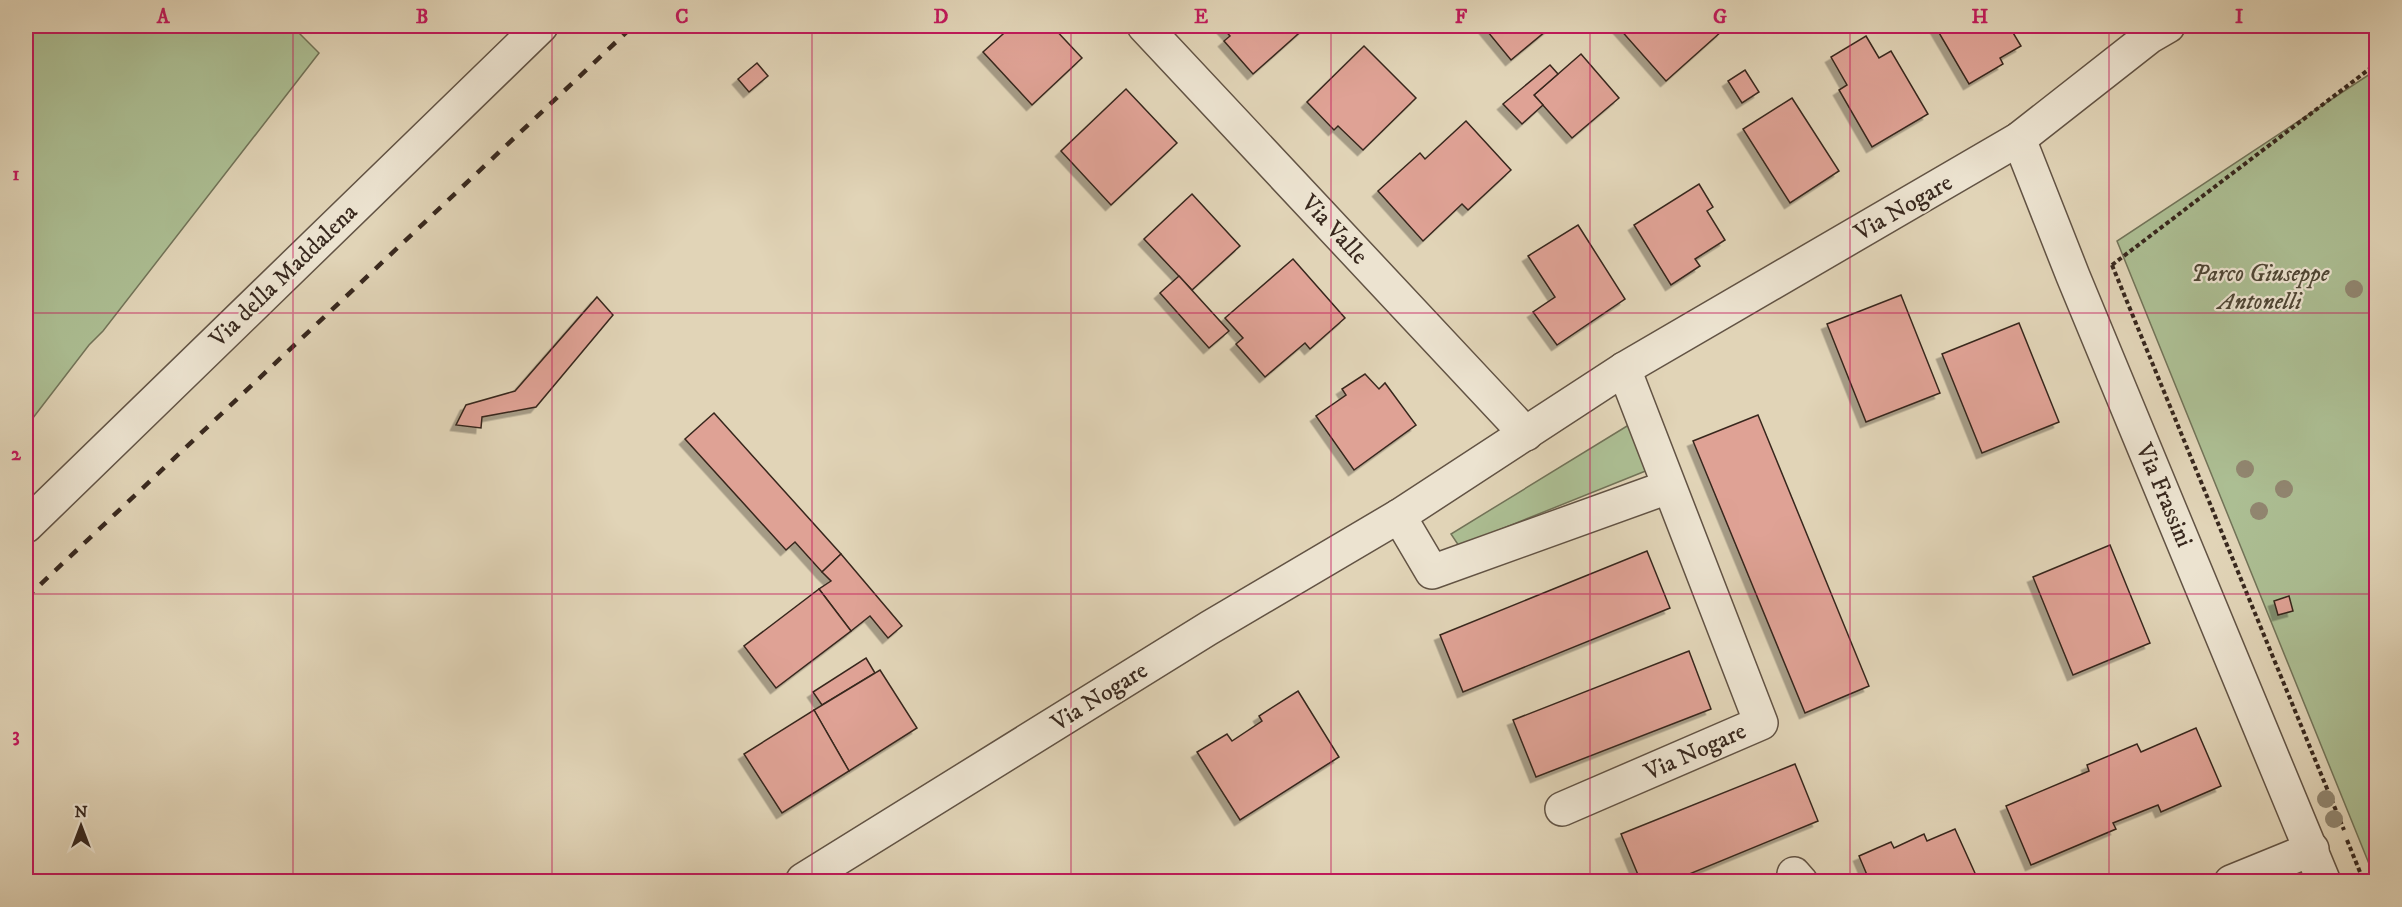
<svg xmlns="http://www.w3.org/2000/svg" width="2402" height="907" font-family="'IM FELL DW Pica',serif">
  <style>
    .green { fill: #acbe93; stroke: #727358; stroke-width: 1.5 }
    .building { fill: #dfa295; stroke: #38281e; stroke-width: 1.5; filter: url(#shadow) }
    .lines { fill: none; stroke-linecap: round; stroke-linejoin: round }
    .minor-casing { stroke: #625344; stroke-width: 36 }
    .path { stroke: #38281e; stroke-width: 4; stroke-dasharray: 4.5 3; stroke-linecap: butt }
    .minor { stroke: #ece3d0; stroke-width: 33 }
    .rail { stroke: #38281e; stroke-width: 4.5; stroke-dasharray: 10 10; stroke-linecap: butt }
    .tree { fill: #918670 }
    .grid { fill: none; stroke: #c2185b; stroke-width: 1.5; stroke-opacity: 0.55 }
    .labels { text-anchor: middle; stroke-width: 4.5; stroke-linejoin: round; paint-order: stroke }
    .street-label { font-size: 24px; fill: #38281e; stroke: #ece3d0 }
    .park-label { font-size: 24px; font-style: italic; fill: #4f4635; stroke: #ece3d0 }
    .neatline { fill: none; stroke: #c2185b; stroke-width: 2 }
    .grid-label { font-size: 20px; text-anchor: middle; font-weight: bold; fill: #c2185b }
  </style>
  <defs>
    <filter id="shadow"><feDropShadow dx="-5.5" dy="5.5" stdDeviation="0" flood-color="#0004"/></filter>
  </defs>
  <rect width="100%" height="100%" fill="#e1d4b7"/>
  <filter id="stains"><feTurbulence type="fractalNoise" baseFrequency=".00333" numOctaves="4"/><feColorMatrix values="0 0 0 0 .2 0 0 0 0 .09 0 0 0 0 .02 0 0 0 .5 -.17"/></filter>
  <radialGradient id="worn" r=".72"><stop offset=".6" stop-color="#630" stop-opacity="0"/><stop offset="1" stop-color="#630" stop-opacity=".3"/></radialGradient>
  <g class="green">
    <polygon points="26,26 292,26 319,53 103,331 89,345 26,427"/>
    <polygon points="2376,70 2376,881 2117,241"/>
    <polygon points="1632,423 1648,470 1459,546 1451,534"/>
  </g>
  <g class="building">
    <polygon points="1012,26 1052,26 1082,58 1032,105 983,52"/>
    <polygon points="1221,26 1307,26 1253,74 1224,41 1230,36"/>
    <polygon points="1483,26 1552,26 1511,60"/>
    <polygon points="1620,26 1717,26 1722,31 1666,81 1618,27"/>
    <polygon points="1935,26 2009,26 2021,46 2000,58 2003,64 1969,84"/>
    <polygon points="1866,36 1879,58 1891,51 1928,114 1872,147 1839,90 1847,85 1831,57"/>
    <polygon points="1364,46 1416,98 1363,150 1338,126 1334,130 1307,102"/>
    <polygon points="1581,54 1619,98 1572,138 1534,95"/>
    <polygon points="757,63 768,76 749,92 738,79"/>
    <polygon points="1550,65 1558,74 1534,95 1543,105 1522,124 1503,104"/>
    <polygon points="1745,70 1759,92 1742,103 1728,81"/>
    <polygon points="1126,89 1177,143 1111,205 1061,151"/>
    <polygon points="1792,98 1839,171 1790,203 1743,129"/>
    <polygon points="1466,121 1511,170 1468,210 1462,204 1423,241 1378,191 1420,153 1425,159"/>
    <polygon points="1699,184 1713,207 1707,211 1725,240 1695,259 1700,266 1671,285 1634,225"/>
    <polygon points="1192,194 1240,246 1192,290 1144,239"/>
    <polygon points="1578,225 1625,299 1557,345 1533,312 1555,297 1528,256"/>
    <polygon points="1293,259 1345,318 1310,349 1305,343 1265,377 1236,344 1243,338 1225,318"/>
    <polygon points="1179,276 1229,331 1209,348 1160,293"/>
    <polygon points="1901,295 1940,393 1866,422 1827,324"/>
    <polygon points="597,297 613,315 536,407 482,417 481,428 456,425 466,405 515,391"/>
    <polygon points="2019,323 2059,422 1982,453 1942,354"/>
    <polygon points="1365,374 1379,389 1385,383 1416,425 1354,470 1316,416 1346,395 1342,389"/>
    <polygon points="714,413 841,554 822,572 795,542 786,550 685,439"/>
    <polygon points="1758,415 1869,686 1805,713 1693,441"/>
    <polygon points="2110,545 2150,643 2073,675 2033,577"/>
    <polygon points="1647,551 1670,608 1463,692 1440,635"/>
    <polygon points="841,554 902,626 888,638 870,616 851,631 819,589 831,581 822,572"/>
    <polygon points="819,589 851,631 776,688 744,646"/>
    <polygon points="2289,596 2293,611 2278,615 2274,601"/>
    <polygon points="1689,651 1711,709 1536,777 1513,720"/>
    <polygon points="866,658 875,673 822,705 813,692"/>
    <polygon points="880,670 917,728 849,771 814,710"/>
    <polygon points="1298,691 1339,757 1240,820 1197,752 1227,734 1232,741 1262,721 1259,716"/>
    <polygon points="814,710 849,771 782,813 744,754"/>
    <polygon points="2196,728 2221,786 2161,812 2158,805 2113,823 2116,829 2031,865 2006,806 2089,771 2087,765 2137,744 2141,752"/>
    <polygon points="1795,764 1818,821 1670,882 1641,882 1621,834"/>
    <polygon points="1955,829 1979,882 1870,882 1859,856 1891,842 1894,848 1924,834 1927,841"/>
  </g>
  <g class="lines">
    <g class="minor-casing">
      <g id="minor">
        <polyline points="1144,26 1526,434"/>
        <polyline points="2019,139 2073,276 2324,882"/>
        <polyline points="1399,516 1432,572 1668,487"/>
        <polyline points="26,526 541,26"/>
        <polyline points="1562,809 1761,723 1624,369"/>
        <polyline points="1794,874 1801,882"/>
        <polyline points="803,880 1209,628 1399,516 1624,369 2019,139 2149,37 2168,26"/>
        <polyline points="2231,882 2312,849"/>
      </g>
    </g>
    <g class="path">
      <polyline points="2112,265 2344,830"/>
      <polyline points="2112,265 2376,64"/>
      <polyline points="2347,840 2364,882"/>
    </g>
    <use href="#minor" class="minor"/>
    <polyline class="rail" points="26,598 633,26"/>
  </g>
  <g class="tree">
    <circle cx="2354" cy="289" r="9"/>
    <circle cx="2245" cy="469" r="9"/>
    <circle cx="2284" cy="489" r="9"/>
    <circle cx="2259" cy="511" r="9"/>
    <circle cx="2326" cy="799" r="9"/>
    <circle cx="2334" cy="819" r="9"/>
  </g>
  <path class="grid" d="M293,26V882M552,26V882M812,26V882M1071,26V882M1331,26V882M1590,26V882M1850,26V882M2109,26V882M26,313H2376M26,594H2376"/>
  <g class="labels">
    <g class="street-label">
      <text transform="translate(1903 207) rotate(-30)" y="8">Via Nogare</text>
      <text transform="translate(1335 229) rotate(47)" y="8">Via Valle</text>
      <text transform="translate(283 275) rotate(-44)" y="8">Via della Maddalena</text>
      <text transform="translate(2165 495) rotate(67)" y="8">Via Frassini</text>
      <text transform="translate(1099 696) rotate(-32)" y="8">Via Nogare</text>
      <text transform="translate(1695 751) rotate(-24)" y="8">Via Nogare</text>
    </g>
    <g class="park-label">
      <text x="2260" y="281">Parco Giuseppe<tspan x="2260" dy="28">Antonelli</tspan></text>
    </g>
  </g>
  <rect width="2402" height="907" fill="none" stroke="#e1d4b7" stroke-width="66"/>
  <g transform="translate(81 826)" stroke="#ece3d0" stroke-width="4.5" paint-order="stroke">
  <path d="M0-4.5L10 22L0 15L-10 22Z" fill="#38281e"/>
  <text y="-9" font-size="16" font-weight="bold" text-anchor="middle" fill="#38281e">N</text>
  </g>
  <rect x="33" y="33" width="2336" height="841" class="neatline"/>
  <g class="grid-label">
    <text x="163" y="23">A</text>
    <text x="422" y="23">B</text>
    <text x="682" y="23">C</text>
    <text x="941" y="23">D</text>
    <text x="1201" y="23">E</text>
    <text x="1461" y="23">F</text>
    <text x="1720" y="23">G</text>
    <text x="1980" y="23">H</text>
    <text x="2239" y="23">I</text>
    <text x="16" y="180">1</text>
    <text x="16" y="460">2</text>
    <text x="16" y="741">3</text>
  </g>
  <rect width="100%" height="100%" filter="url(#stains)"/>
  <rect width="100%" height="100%" fill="url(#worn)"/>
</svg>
